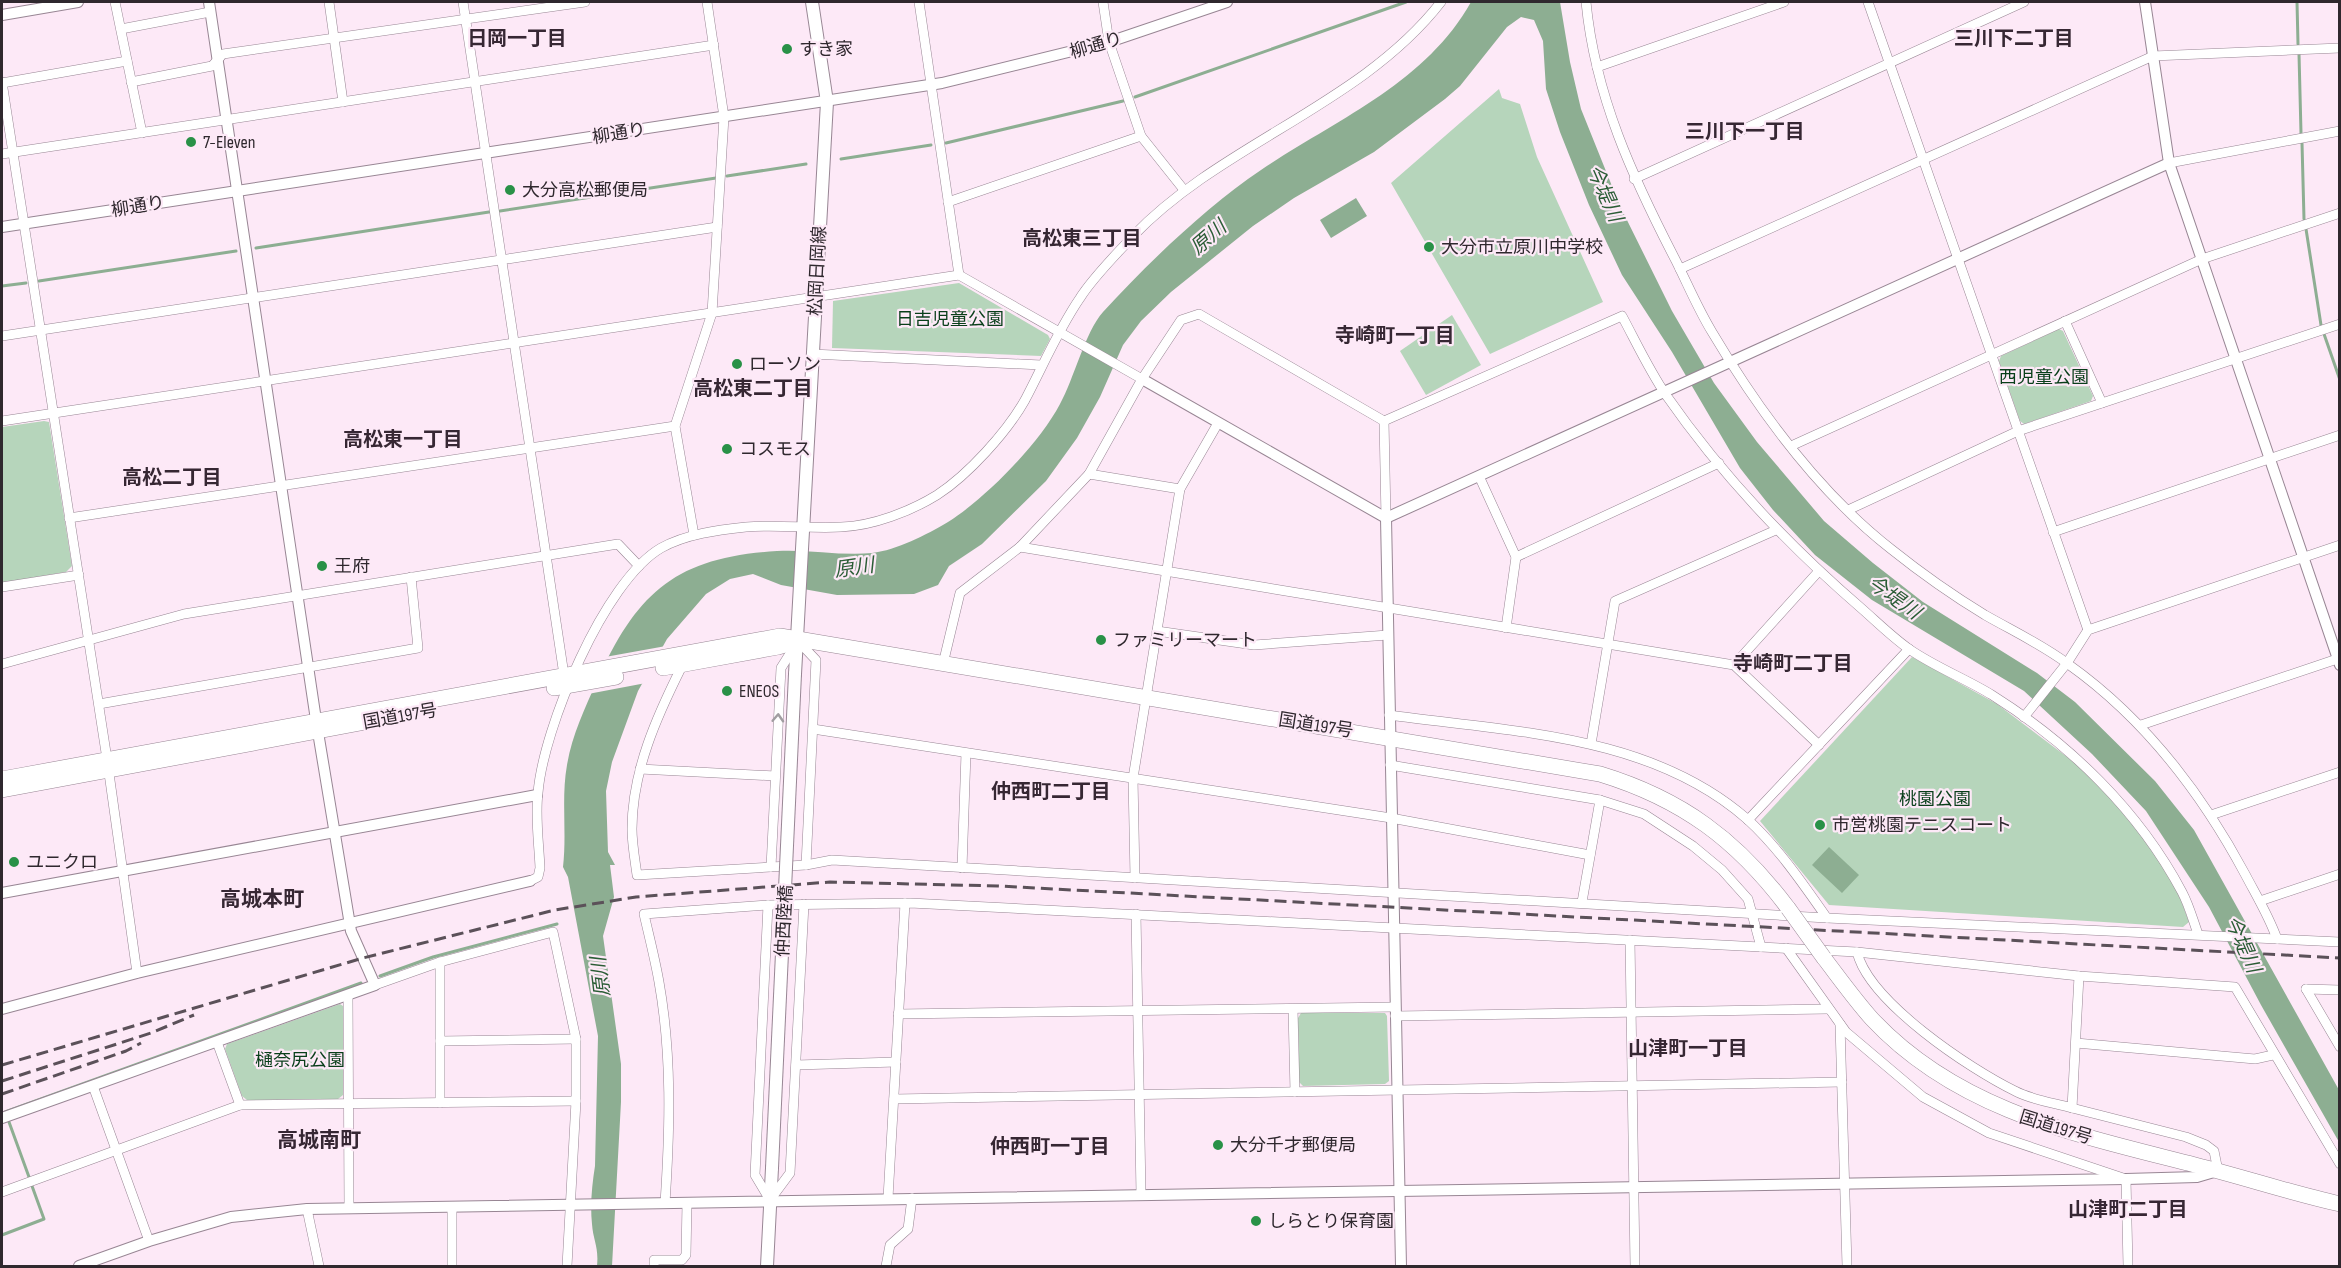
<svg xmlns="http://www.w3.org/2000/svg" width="2341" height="1268" font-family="'Sofia Sans Condensed','Noto Sans JP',sans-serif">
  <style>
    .green { fill: #b6d5bb }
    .water { fill: #8dae92 }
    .pier { fill: #fde9f7 }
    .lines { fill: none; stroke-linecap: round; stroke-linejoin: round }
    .stream { stroke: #8dae92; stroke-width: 3 }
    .minor-casing { stroke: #988694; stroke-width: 10 }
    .tertiary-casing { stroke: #988694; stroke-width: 12 }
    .secondary-casing { stroke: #988694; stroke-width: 14 }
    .trunk-casing { stroke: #988694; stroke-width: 16 }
    .minor { stroke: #fff; stroke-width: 9 }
    .tertiary { stroke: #fff; stroke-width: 10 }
    .secondary { stroke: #fff; stroke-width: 12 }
    .trunk { stroke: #fff; stroke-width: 15 }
    .rail { stroke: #5b5159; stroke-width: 3; stroke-dasharray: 12 6; stroke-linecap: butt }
    .secondary-bridge-casing { stroke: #988694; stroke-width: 14; stroke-linecap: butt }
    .trunk-bridge-casing { stroke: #988694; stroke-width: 16; stroke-linecap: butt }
    .secondary-bridge { stroke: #fff; stroke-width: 12 }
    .trunk-bridge { stroke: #fff; stroke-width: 15 }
    .oneway { stroke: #a19ea1 }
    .poi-dot { fill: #299147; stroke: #fde9f7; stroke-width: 2 }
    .labels { text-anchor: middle; stroke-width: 4.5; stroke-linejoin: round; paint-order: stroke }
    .street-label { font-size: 18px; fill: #2f282e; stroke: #fde9f7 }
    .poi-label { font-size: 18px; fill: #2f282e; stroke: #fde9f7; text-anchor: start }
    .park-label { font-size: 18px; fill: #093f1a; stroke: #fde9f7 }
    .neighbourhood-label { font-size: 20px; font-weight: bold; fill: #362733; stroke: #fde9f7 }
    .water-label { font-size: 20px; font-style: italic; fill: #2b5d36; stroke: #fde9f7 }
    .quarter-label { font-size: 21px; font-weight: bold; fill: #362733; stroke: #fde9f7 }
  </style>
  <rect width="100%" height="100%" fill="#fde9f7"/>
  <g class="green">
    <polygon points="1499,89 1502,98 1520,104 1537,157 1603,302 1490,354 1391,183"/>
    <polygon points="959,283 1048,335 1050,339 1041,356 832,348 833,301"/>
    <polygon points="1452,315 1481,365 1426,395 1400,351"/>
    <polygon points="2059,329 2063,331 2093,396 2091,401 2024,424 2020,421 1999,361 2001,356"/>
    <polygon points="44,421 49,422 72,566 66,572 2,583 2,427"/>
    <polygon points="1912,657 1997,704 2087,772 2132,823 2174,881 2189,922 2183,927 1829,905 1760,821"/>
    <polygon points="340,1004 343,1006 343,1095 338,1099 247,1100 242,1096 225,1049 227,1044"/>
    <polygon points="1301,1013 1385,1013 1387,1016 1389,1081 1385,1084 1303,1086 1299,1082 1298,1018"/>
  </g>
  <g class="water">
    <path d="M1471,2H1560L1570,62L1581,109L1620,206L1672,311L1714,383L1757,442L1824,521L1873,563L1923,602L2037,673L2075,702L2155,781L2194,830L2339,1090V1142L2261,1005L2209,907L2146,811L2092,754L2024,691L1872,600L1815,555L1773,510L1740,468L1672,352L1622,275L1589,205L1560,132L1546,89L1543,41L1534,20L1521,17L1507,27L1460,86L1445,99L1374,152L1294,198L1253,226L1171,292L1141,321L1123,345L1100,397L1077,438L1046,481L982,544L949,566L938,585L914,594L837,595L781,585L753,574L730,579L706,594L667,639L638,691L612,762L606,791L608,852L615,865H610L614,897L603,936L621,1064V1102L612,1266H597C599,1247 593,1240 592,1224C590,1205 592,1185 595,1166L598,1036L568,877L563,867C567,833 561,798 567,765C572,735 585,708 597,681C637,592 676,557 777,551C808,549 841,556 872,553C897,550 926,535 948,522C986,498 1039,444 1060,404C1074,379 1085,332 1103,312C1148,263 1206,207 1261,170C1335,120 1425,84 1471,2Z"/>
    <polygon points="1356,198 1367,216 1331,238 1320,220"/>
    <polygon points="1829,847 1859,875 1842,893 1812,865"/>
  </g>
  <polygon class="pier" points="666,646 646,683 588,694 605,657"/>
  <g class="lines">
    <g class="stream">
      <polyline points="2297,2 2298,44"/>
      <polyline points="2299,54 2301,133"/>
      <polyline points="1135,97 1406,2"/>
      <polyline points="946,143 1123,101"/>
      <polyline points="2302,143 2304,219"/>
      <polyline points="841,159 931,145"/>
      <polyline points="727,176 806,164"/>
      <polyline points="500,211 716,178"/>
      <polyline points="2306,229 2321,325"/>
      <polyline points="256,248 489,212"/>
      <polyline points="39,281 236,251"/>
      <polyline points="2,286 26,283"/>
      <polyline points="2324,334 2340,380"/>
      <polyline points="380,976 433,957 557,924"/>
      <polyline points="5,1112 361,983"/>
      <polyline points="9,1122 29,1177"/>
      <polyline points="2,1235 44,1219 32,1186"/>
    </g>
    <g class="minor-casing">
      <g id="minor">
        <polyline points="115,2 142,133"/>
        <polyline points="329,2 343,102"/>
        <polyline points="463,2 564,675"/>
        <polyline points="919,2 959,275"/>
        <polyline points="1103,2 1109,42 1141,136 1184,190"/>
        <path d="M1586,2C1595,96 1633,178 1676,261C1688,285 1698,309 1712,332C1759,411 1818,492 1891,549C1921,573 1952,595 1985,615C2013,631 2041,644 2068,664C2144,718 2201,792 2245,874C2256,895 2269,916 2277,939"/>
        <polyline points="1868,2 2088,630"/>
        <polyline points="121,29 210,12"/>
        <polyline points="1597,67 1784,2"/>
        <polyline points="2,82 107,759 137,973"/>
        <polyline points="131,82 212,66 223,54 585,2"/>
        <polyline points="2,83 127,61"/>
        <polyline points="2,154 714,45"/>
        <polyline points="2169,163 2340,131"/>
        <polyline points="1634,179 2024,2"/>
        <polyline points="948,202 1141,136"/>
        <polyline points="1680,269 2153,56 2340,48"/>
        <polyline points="2065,321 2102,403"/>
        <polyline points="2,336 717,227"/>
        <polyline points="812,354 1041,365"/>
        <polyline points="2,421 959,275 1142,379"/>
        <path d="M1384,421L1622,316C1636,342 1649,370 1666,395C1721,474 1788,545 1861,608C1877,622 1892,637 1909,649C1935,667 1966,679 1992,695C2070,744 2139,811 2182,892C2189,905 2193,920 2198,934"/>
        <polyline points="1384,421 1386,518"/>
        <polyline points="1791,446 2202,259 2340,213"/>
        <polyline points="1089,474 1180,489"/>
        <polyline points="1479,476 1516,557 1506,628"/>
        <polyline points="1848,510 2018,431 2340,324"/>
        <polyline points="69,518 675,426"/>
        <polyline points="2053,532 2340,435"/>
        <polyline points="694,535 675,426 712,313 724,117 707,2"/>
        <polyline points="1020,547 1734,665 1819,745"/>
        <polyline points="1516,557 1719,463"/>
        <polyline points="2,587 79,575"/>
        <polyline points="1157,631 1254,645 1388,635"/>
        <polyline points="2,664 184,614 618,544 639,566"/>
        <polyline points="943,664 960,593 1020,547 1089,474 1142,379 1181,320 1199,314 1384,421"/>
        <polyline points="1734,665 1818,572"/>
        <path d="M682,666C657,716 632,771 632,829C632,844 635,860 637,875L806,865L832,860L1827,918L2340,942"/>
        <polyline points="99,704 418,648 411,577"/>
        <path d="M1389,715C1511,732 1650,734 1747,819C1778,847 1803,884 1827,918"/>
        <polyline points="2024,717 2067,663 2088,630 2340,545"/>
        <polyline points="2141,725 2340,658"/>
        <polyline points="813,729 1391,818 1590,855"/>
        <polyline points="1591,744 1615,601 1776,530"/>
        <polyline points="1390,765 1600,800 1644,814 1693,846 1722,870 1748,899 1761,947"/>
        <polyline points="640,769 775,776"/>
        <polyline points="2211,815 2340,772"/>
        <polyline points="1748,820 1909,649"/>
        <polyline points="771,867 781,668 798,641 816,660 806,865"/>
        <polyline points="962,868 966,753"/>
        <polyline points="1135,878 1133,778 1180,489 1218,423"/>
        <path d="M530,881L538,877L540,868C539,844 535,817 538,793C543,729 604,581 661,548C686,534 718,530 746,527C778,524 810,529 841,527C873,526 911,511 937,495C968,475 1007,432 1025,400C1043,366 1058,330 1080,298C1094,276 1115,256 1133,236C1222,143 1361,105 1441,2"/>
        <polyline points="2260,901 2340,874"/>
        <polyline points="1582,902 1600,800"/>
        <polyline points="768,905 755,1175 770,1200 790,1173 804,904"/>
        <polyline points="1136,914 1141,1194"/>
        <polyline points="1630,940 1635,1266"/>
        <polyline points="1786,948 1846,1032 1923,1097 1989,1133 2126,1179 2128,1266"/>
        <path d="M1857,952C1869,1002 1970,1069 2015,1091C2032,1100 2054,1103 2072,1108L2079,976"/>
        <polyline points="375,985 440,962 553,932 576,1039 576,1101 567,1266"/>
        <polyline points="2306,989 2340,1047"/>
        <polyline points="2306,989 2340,990"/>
        <polyline points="348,995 349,1208"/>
        <polyline points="1293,1009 1295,1092"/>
        <polyline points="898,1014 1395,1007"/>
        <polyline points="1395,1016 1828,1009"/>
        <polyline points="1840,1024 1847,1266"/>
        <polyline points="440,1041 576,1039"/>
        <polyline points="217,1042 240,1105"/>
        <polyline points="2076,1043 2255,1059 2273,1055"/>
        <polyline points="796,1065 896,1062"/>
        <polyline points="93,1086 149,1241"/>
        <polyline points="894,1099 1842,1082"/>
        <polyline points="440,1103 440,962"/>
        <polyline points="2072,1108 2186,1137 2206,1145 2214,1151 2218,1171"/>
        <polyline points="2,1192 240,1105 576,1101"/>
        <polyline points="888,1198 905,903"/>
        <path d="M665,1203C670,1129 672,1055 659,982C655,959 649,936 644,914L768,905L910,903L1857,952L2079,976L2235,987L2340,1164"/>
        <polyline points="307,1209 319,1266"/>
        <polyline points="452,1266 452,1207"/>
        <polyline points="654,1266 654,1260 682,1260 686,1255 687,1203"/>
        <polyline points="886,1266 890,1245 908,1229 912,1198"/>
      </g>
    </g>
    <g class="tertiary-casing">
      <g id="tertiary">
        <polyline points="2145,2 2169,163 2340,665"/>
        <polyline points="2,15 78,2"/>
        <polyline points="2,227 942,83 1109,42 1227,2"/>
        <polyline points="1142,379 1386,518"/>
        <polyline points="1386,518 2169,163"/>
        <polyline points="1386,518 1401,1266"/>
        <polyline points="2,893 537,795"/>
        <polyline points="2,1009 137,973 530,881"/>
        <polyline points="2,1118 375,985 351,931 316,720 209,2"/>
        <polyline points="79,1266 149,1241 231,1217 307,1209 2126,1179 2197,1177 2214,1172"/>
      </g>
    </g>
    <g class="secondary-casing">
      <g id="secondary">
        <polyline points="795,674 827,102 812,2"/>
        <polyline points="767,1266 772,1168"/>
      </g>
    </g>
    <g class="trunk-casing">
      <g id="trunk">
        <polyline points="663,668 778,647 798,641"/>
        <polyline points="554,688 616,677"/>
        <path d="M2,779L780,636L1600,774C1682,799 1737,840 1788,908"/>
        <polyline points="2,790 371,721"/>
        <path d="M1824,958C1840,979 1855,1000 1872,1019C1958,1111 2078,1135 2195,1165C2243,1177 2291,1193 2340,1204"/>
      </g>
    </g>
    <use href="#minor" class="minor"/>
    <use href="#tertiary" class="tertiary"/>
    <use href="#secondary" class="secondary"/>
    <use href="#trunk" class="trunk"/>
    <g class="rail">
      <polyline points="2,1065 363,958 555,910 636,897 830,882 998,886 2340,958"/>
      <polyline points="2,1081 151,1033 194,1015"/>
      <polyline points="2,1094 126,1051 141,1043"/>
    </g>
    <g class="secondary-bridge-casing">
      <polyline id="secondary-bridge" points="772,1168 795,674"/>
    </g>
    <g class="trunk-bridge-casing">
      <polyline id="trunk-bridge" points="1788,908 1824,958"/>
    </g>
    <use href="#secondary-bridge" class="secondary-bridge"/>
    <use href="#trunk-bridge" class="trunk-bridge"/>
  </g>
  <defs><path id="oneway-chevron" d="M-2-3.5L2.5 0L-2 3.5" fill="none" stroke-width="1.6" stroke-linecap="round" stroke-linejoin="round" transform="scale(1.5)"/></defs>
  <use class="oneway" href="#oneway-chevron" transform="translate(778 718) rotate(-87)"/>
  <g class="poi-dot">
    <circle cx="787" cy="49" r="6"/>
    <circle cx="191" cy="142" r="6"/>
    <circle cx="510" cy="190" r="6"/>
    <circle cx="1429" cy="247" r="6"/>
    <circle cx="737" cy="364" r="6"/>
    <circle cx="727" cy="449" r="6"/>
    <circle cx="322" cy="566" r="6"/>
    <circle cx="1101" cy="640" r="6"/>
    <circle cx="727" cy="691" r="6"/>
    <circle cx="1820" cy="825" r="6"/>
    <circle cx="14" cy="862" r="6"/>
    <circle cx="1218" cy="1145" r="6"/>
    <circle cx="1256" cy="1221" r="6"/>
  </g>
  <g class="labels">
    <g class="street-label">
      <text transform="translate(1096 45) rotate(-16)" y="6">柳通り</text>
      <text transform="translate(619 133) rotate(-9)" y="6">柳通り</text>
      <text transform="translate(138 206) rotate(-9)" y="6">柳通り</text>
      <text transform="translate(817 271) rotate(-87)" y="6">松岡日岡線</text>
      <text transform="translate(400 716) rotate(-10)" y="6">国道197号</text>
      <text transform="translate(1316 725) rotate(9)" y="6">国道197号</text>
      <text transform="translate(784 921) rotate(-87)" y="6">仲西陸橋</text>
      <text transform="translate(2056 1127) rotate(17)" y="6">国道197号</text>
    </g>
    <g class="poi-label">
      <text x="799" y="55">すき家</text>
      <text x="203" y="148">7-Eleven</text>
      <text x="522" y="196">大分高松郵便局</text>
      <text x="1441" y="253">大分市立原川中学校</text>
      <text x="749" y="370">ローソン</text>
      <text x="739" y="455">コスモス</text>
      <text x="334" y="572">王府</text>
      <text x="1113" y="646">ファミリーマート</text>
      <text x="739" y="697">ENEOS</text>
      <text x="1832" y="831">市営桃園テニスコート</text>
      <text x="26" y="868">ユニクロ</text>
      <text x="1230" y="1151">大分千才郵便局</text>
      <text x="1268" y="1227">しらとり保育園</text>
    </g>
    <g class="park-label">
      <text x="950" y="325">日吉児童公園</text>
      <text x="2044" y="383">西児童公園</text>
      <text x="1935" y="805">桃園公園</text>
      <text x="300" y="1066">樋奈尻公園</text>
    </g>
    <g class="neighbourhood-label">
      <text x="517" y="45">日岡一丁目</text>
      <text x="2014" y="45">三川下二丁目</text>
      <text x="1745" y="138">三川下一丁目</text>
      <text x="1082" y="245">高松東三丁目</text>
      <text x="1395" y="342">寺崎町一丁目</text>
      <text x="753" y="395">高松東二丁目</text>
      <text x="403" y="446">高松東一丁目</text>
      <text x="172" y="484">高松二丁目</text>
      <text x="1793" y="670">寺崎町二丁目</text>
      <text x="1051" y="798">仲西町二丁目</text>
      <text x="1688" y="1055">山津町一丁目</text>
      <text x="1050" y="1153">仲西町一丁目</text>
      <text x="2128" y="1216">山津町二丁目</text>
    </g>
    <g class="water-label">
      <text transform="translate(1605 193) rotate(66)" y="7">今堤川</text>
      <text transform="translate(1208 237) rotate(-41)" y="7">原川</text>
      <text transform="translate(854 567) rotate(-8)" y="7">原川</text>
      <text transform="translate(1894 597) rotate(35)" y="7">今堤川</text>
      <text transform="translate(2243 944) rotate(66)" y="7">今堤川</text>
      <text transform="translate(600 977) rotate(-97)" y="7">原川</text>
    </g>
    <g class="quarter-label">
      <text x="262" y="906">高城本町</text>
      <text x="319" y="1147">高城南町</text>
    </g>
  </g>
  <rect width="2341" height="1268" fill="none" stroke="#2f282e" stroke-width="6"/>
</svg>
